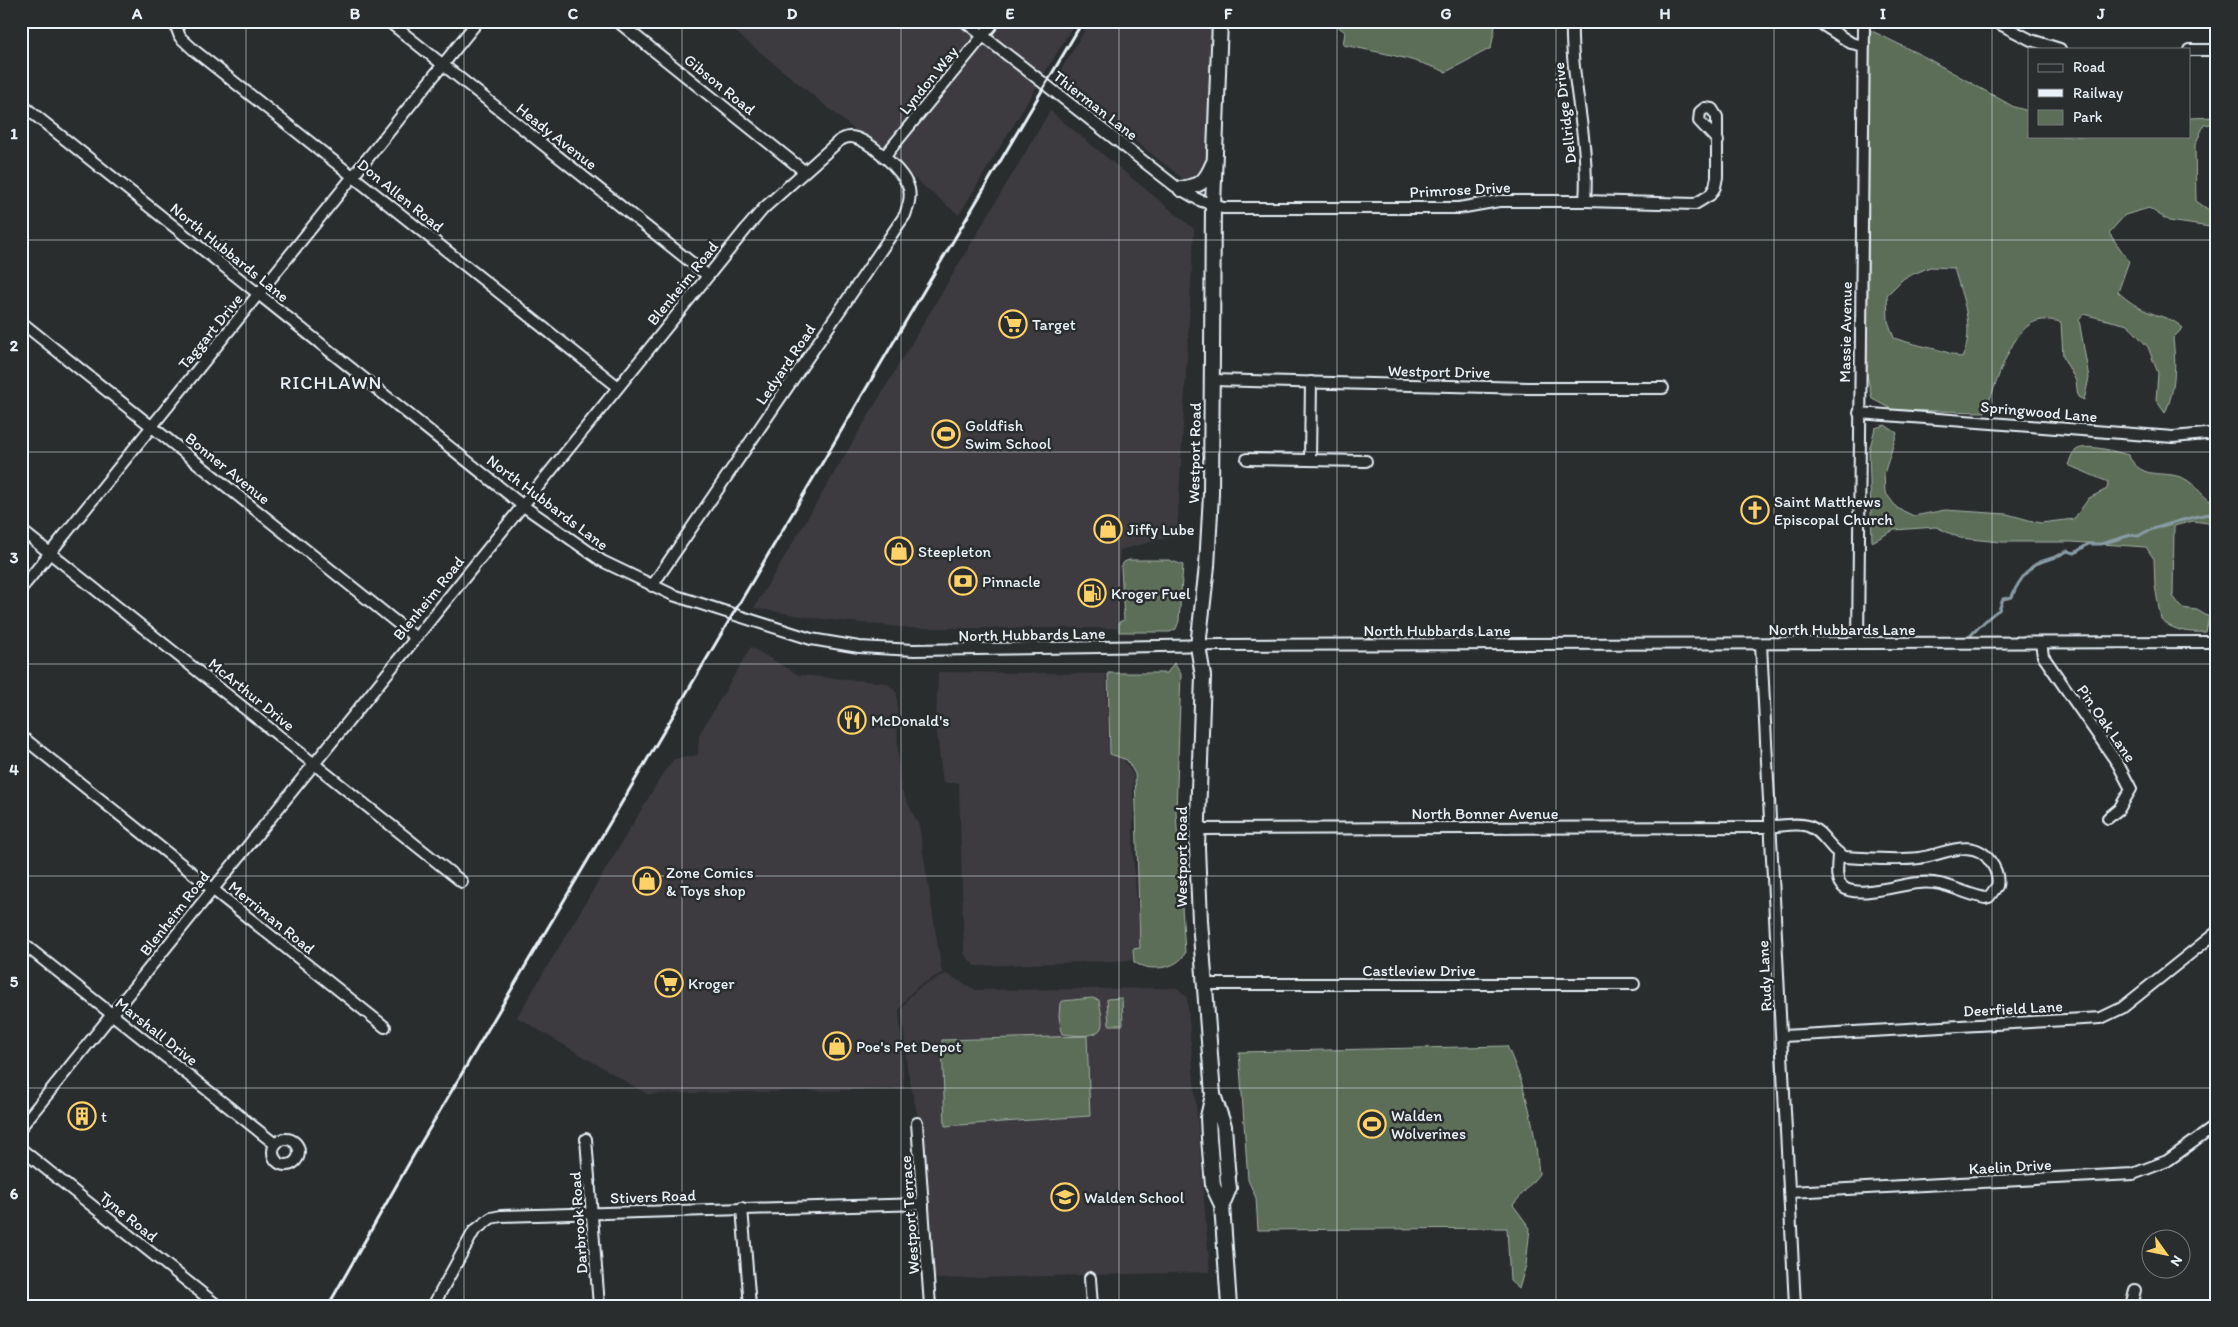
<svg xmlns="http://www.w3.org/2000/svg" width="2238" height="1327" font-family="Itim,sans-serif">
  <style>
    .built { fill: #3d3b40 }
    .green { fill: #5d6e58; stroke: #a2b0a8; fill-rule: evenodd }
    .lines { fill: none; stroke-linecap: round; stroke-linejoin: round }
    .stream { stroke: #899ca5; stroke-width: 3 }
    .minor-casing { stroke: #e8f1f8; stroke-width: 14 }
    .secondary-casing { stroke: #e8f1f8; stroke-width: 18 }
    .minor { stroke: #2a2d2e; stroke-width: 10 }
    .secondary { stroke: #2a2d2e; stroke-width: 14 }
    .rail { stroke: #e8f1f8; stroke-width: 3 }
    .grid { fill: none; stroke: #e8f1f8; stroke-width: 1; stroke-opacity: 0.55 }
    .labels { text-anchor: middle; stroke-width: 5; stroke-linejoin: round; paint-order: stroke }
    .street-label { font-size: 16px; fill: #e8f1f8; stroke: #2a2d2e }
    .poi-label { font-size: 16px; fill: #e8f1f8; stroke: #2a2d2e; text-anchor: start }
    .quarter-label { font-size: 19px; letter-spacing: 1px; fill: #e8f1f8; stroke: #2a2d2e }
    .neatline { fill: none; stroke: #e8f1f8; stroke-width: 2 }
    .grid-label { font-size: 16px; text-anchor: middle; font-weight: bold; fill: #e8f1f8 }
  </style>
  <rect width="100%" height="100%" fill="#2a2d2e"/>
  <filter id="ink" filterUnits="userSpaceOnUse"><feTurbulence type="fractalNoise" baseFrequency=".02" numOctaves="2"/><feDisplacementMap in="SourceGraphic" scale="10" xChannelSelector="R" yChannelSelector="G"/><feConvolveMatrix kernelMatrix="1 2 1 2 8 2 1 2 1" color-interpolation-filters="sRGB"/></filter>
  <g filter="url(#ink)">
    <g class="built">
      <polygon points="722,21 1076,21 959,215"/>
      <polygon points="1090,21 1214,21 1209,165 1198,180 1186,181 1056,79"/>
      <polygon points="1050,111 1194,229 1177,535 1120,550 1117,628 910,628 813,618 754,608"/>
      <polygon points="751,647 799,675 887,683 897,693 898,763 901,789 919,826 942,973 918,986 908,996 899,1010 904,1089 647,1094 517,1017 664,772 674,759 698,755 699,735"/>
      <polygon points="938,672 1106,674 1109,754 1123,759 1133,774 1133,853 1140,948 1132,949 1133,960 975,966 964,954 959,783 943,783 936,726"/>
      <polygon points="946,974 976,990 1177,988 1187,997 1210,1272 935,1279 919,1122 907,1067 902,1010 909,997 920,987"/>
    </g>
    <g class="green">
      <path d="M1331,21H1496L1491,48L1446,72C1413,58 1378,52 1343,45L1345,32Z"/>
      <path d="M1870,30L1923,56L2014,107L2029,111V136H2189V118L2217,117V123L2204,125L2195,145L2196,201L2209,210L2217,207V228L2169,221L2149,208L2125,215L2109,233L2129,261L2118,292C2128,301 2138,308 2151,313C2164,318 2172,318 2183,328L2173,338C2176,364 2176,389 2165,413L2156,400L2158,373L2148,347L2128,325L2083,314L2079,320L2089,378L2084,400L2078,397L2076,381L2063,357L2061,322C2055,321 2048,319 2042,320C2011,322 1996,388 1985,412L1894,410L1872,399L1867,375ZM1930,267L1954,268C1962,298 1976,328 1962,358C1940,348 1916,346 1894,338L1888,321L1887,295L1904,278Z"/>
      <path d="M1885,425L1897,433L1884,474L1885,492L1897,508L1914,516L1945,510L2007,514L2040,523L2074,519L2089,498L2107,489L2108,482L2068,465C2070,461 2071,454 2075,451C2084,442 2117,452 2128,455C2143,482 2161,469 2183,478C2197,484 2204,501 2217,504V540L2208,523L2193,521L2174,526L2173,596L2182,608L2197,610L2209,617L2206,632C2189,633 2174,631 2161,620L2155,586L2154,559L2146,547L2072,542H2000L1960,538L1936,527L1894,530L1872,542L1869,451L1875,428Z"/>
      <polygon points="1129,560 1169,560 1183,565 1179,621 1176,629 1170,632 1119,632 1119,622 1124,620 1121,567 1124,562"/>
      <path d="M1174,663L1181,674L1176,812L1185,953C1178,970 1147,972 1134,962L1133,949L1140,948L1135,774L1127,760L1110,754L1108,673H1167Z"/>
      <path d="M1092,998L1099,1000C1100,1008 1104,1021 1101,1028C1096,1039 1071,1035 1062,1034L1059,1016L1060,1003L1063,1001Z"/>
      <polygon points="1122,998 1123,1025 1109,1025 1107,999"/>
      <polygon points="1087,1036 1090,1116 945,1126 942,1040"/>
      <path d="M1507,1046C1528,1093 1534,1123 1539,1174L1513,1205L1530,1228L1526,1265L1519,1289L1510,1281L1507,1228L1258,1230L1256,1198L1248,1180L1239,1052Z"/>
    </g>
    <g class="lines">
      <path class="stream" d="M1971,635C1978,628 1991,614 1999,610L2003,599L2012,597C2015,587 2027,569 2036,564C2046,559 2057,558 2067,551L2075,553L2088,544H2101L2131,535L2139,536C2146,529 2207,512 2217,514"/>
      <g class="minor-casing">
        <g id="minor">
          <polyline points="174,21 180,37 195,51 617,386"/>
          <polyline points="388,21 707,275"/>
          <polyline points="617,21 804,171"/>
          <polyline points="964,21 1175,186 1199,200 1223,208 1459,208 1499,201 1585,201 1695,204 1710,195 1715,187 1717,177 1717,117 1712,109 1705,108 1700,112 1699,121 1718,141"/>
          <path d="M1572,21C1570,82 1590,138 1585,201"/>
          <polyline points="1817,21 1851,43 1864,46"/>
          <polyline points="1994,21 2031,40 2060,49"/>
          <polyline points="2189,50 2217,50"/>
          <polyline points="21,104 522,505 602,561 673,595 811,639 859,647 914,650 1220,645 2217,642"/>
          <polyline points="884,157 995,21"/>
          <polyline points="21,322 416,638"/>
          <polyline points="1213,380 1528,388 1663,388"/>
          <polyline points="1859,413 2173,437 2217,433"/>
          <polyline points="1247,459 1366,461"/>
          <polyline points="1310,460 1311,382"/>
          <polyline points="21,530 462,882"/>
          <polyline points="21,589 478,21"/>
          <polyline points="1858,643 1864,21"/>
          <polyline points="2041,643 2043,656 2118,764 2131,789 2119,809 2108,818"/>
          <polyline points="1761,644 1795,1306"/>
          <polyline points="21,736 385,1027"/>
          <path d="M1199,829L1764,827C1777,827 1796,822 1808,826C1824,831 1830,851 1845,857C1869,858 1895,861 1919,858C1943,855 1973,836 1990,861C1996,869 1999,877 1997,886L1989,897L1985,898C1960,893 1945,880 1918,883C1901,884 1856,899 1843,887C1834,880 1838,864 1838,854"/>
          <polyline points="21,942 275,1144"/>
          <polyline points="1205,984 1634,984"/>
          <polyline points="1783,1036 2101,1018 2122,1008 2217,932"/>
          <polyline points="917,1123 930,1306"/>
          <path d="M21,1127L746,229L764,208L839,141C842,139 846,137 850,137C867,137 905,172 909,189C911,198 908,206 905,215L652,586"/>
          <polyline points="586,1139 599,1306"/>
          <circle cx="286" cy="1152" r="13"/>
          <polyline points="21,1149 218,1306"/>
          <polyline points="1790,1192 2133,1174 2167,1161 2217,1125"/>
          <polyline points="742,1208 750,1306"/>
          <polyline points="1090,1278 1092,1306"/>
          <polyline points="433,1306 474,1231 491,1218 501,1216 923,1204"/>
          <polyline points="2131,1306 2135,1290"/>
        </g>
      </g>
      <g class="secondary-casing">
        <g id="secondary">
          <polyline points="1220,21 1213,205 1211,494 1207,566 1198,646 1203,676 1197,847 1200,921 1213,1095 1224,1126 1228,1181 1229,1188 1222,1205"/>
          <path d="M1181,189C1201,185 1205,183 1213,164"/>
          <polyline points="1213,1095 1208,1117 1209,1138 1213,1186 1222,1205 1229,1306"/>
        </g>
      </g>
      <use href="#minor" class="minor"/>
      <use href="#secondary" class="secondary"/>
      <polyline class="rail" points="328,1306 412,1158 1083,21"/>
    </g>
  </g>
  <path class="grid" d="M246,21V1306M464,21V1306M682,21V1306M901,21V1306M1119,21V1306M1337,21V1306M1556,21V1306M1774,21V1306M1992,21V1306M21,240H2217M21,452H2217M21,664H2217M21,876H2217M21,1088H2217"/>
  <defs>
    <g id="supermarket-ring" transform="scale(1.4375)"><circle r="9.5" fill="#2a2d2e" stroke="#ffd166" stroke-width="1.5"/><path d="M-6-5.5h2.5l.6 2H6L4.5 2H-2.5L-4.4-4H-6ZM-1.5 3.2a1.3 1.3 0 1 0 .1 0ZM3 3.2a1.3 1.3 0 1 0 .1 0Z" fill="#ffd166"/></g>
    <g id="stadium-ring" transform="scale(1.4375)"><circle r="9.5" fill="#2a2d2e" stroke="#ffd166" stroke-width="1.5"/><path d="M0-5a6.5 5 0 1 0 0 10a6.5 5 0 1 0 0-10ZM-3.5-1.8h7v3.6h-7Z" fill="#ffd166"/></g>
    <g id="church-ring" transform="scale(1.4375)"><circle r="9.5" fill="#2a2d2e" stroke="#ffd166" stroke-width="1.5"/><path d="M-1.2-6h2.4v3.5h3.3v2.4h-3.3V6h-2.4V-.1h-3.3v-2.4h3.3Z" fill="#ffd166"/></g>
    <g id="shop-ring" transform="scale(1.4375)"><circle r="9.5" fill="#2a2d2e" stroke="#ffd166" stroke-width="1.5"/><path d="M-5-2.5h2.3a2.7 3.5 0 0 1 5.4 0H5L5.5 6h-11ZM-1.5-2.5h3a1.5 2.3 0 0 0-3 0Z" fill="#ffd166"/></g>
    <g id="bank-ring" transform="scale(1.4375)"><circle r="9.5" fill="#2a2d2e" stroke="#ffd166" stroke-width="1.5"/><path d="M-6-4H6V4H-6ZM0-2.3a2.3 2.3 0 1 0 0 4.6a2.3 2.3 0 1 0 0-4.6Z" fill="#ffd166"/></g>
    <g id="fuel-ring" transform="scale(1.4375)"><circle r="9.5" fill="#2a2d2e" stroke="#ffd166" stroke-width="1.5"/><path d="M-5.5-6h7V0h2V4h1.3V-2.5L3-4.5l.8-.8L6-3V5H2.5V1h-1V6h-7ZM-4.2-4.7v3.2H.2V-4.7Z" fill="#ffd166"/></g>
    <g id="restaurant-ring" transform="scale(1.4375)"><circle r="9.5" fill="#2a2d2e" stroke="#ffd166" stroke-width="1.5"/><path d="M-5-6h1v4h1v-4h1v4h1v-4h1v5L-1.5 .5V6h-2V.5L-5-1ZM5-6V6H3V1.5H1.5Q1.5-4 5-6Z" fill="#ffd166"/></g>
    <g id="building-ring" transform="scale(1.4375)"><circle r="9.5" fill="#2a2d2e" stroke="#ffd166" stroke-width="1.5"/><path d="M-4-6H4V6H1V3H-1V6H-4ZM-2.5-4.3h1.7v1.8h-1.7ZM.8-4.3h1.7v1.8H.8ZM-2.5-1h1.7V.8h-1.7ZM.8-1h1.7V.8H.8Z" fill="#ffd166"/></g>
    <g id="school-ring" transform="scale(1.4375)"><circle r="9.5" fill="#2a2d2e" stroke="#ffd166" stroke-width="1.5"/><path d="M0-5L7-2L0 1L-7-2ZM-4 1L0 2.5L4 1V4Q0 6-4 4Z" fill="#ffd166"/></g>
  </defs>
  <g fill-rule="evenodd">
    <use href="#supermarket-ring" x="1013" y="324"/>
    <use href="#stadium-ring" x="946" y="434"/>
    <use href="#church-ring" x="1755" y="510"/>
    <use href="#shop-ring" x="1108" y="529"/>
    <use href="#shop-ring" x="899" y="551"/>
    <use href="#bank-ring" x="963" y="581"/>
    <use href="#fuel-ring" x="1092" y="593"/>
    <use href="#restaurant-ring" x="852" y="720"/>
    <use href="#shop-ring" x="647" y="881"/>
    <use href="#supermarket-ring" x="669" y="983"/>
    <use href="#shop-ring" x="837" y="1046"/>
    <use href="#building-ring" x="82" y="1116"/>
    <use href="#stadium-ring" x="1372" y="1124"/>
    <use href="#school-ring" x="1065" y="1197"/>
  </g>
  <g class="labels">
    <g class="street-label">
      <text transform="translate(928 80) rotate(-51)" y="6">Lyndon Way</text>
      <text transform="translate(720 84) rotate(39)" y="6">Gibson Road</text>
      <text transform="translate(1096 105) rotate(38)" y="6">Thierman Lane</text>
      <text transform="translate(1564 113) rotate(-97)" y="6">Dellridge Drive</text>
      <text transform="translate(557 136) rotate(38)" y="6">Heady Avenue</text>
      <text transform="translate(1460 189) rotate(-3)" y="6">Primrose Drive</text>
      <text transform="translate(401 195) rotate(39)" y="6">Don Allen Road</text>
      <text transform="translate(230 252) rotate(39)" y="6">North Hubbards Lane</text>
      <text transform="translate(682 283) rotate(-51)" y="6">Blenheim Road</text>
      <text transform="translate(210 331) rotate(-51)" y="6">Taggart Drive</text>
      <text transform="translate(1845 332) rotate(-89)" y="6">Massie Avenue</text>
      <text transform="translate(785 364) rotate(-56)" y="6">Ledyard Road</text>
      <text transform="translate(1439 371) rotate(1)" y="6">Westport Drive</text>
      <text transform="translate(2039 411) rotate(5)" y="6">Springwood Lane</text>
      <text transform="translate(1194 453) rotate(-89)" y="6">Westport Road</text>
      <text transform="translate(228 468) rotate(39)" y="6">Bonner Avenue</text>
      <text transform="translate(548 502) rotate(37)" y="6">North Hubbards Lane</text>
      <text transform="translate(428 598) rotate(-51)" y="6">Blenheim Road</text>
      <text x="1842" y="635">North Hubbards Lane</text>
      <text x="1437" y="636">North Hubbards Lane</text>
      <text transform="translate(1032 634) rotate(-1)" y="6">North Hubbards Lane</text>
      <text transform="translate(252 694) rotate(39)" y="6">McArthur Drive</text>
      <text transform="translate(2107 723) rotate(55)" y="6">Pin Oak Lane</text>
      <text x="1485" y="819">North Bonner Avenue</text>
      <text transform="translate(1181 857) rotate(-90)" y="6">Westport Road</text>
      <text transform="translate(174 913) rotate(-52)" y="6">Blenheim Road</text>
      <text transform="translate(272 917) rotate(39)" y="6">Merriman Road</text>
      <text x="1419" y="976">Castleview Drive</text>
      <text transform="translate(1764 976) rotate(-93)" y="6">Rudy Lane</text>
      <text transform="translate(2013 1008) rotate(-3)" y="6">Deerfield Lane</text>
      <text transform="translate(157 1031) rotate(38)" y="6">Marshall Drive</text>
      <text transform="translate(2010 1166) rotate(-3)" y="6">Kaelin Drive</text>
      <text transform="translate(653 1196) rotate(-2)" y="6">Stivers Road</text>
      <text transform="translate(909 1215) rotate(-94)" y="6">Westport Terrace</text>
      <text transform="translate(129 1216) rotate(39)" y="6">Tyne Road</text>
      <text transform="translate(578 1223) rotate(-94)" y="6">Darbrook Road</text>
    </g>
    <g class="poi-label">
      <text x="1032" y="330">Target</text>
      <text x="965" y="431">Goldfish<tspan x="965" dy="18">Swim School</tspan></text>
      <text x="1774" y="507">Saint Matthews<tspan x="1774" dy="18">Episcopal Church</tspan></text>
      <text x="1127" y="535">Jiffy Lube</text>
      <text x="918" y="557">Steepleton</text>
      <text x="982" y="587">Pinnacle</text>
      <text x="1111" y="599">Kroger Fuel</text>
      <text x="871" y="726">McDonald's</text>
      <text x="666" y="878">Zone Comics<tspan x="666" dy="18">&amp; Toys shop</tspan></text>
      <text x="688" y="989">Kroger</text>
      <text x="856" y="1052">Poe's Pet Depot</text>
      <text x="1391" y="1121">Walden<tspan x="1391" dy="18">Wolverines</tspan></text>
      <text x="101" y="1122">t</text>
      <text x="1084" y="1203">Walden School</text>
    </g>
    <g class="quarter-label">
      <text x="331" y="389">RICHLAWN</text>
    </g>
  </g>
  <rect width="2238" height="1327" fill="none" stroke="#2a2d2e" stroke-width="55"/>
  <rect x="2028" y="48" width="162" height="90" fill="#2a2d2e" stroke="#767b7f"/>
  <rect x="2038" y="64" width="25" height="8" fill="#2a2d2e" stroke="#767b7f"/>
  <text x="2073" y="72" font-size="15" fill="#e8f1f8">Road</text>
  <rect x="2038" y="89" width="25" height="8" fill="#e8f1f8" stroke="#767b7f"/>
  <text x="2073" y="98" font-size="15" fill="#e8f1f8">Railway</text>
  <rect x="2038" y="110" width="25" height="15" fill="#5d6e58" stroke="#767b7f"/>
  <text x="2073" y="122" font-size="15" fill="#e8f1f8">Park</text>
  <g transform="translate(2166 1254) rotate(123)"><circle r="24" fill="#2a2d2e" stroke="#767b7f"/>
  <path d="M0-4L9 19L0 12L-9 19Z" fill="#ffd166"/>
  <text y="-8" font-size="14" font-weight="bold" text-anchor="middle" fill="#e8f1f8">N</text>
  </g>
  <rect x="28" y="28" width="2182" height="1272" class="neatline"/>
  <g class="grid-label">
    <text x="137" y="19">A</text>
    <text x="355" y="19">B</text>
    <text x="573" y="19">C</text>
    <text x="792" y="19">D</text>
    <text x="1010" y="19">E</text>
    <text x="1228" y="19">F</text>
    <text x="1446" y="19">G</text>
    <text x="1665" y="19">H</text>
    <text x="1883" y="19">I</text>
    <text x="2101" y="19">J</text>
    <text x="14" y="139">1</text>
    <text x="14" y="351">2</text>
    <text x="14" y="563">3</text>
    <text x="14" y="775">4</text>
    <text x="14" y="987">5</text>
    <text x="14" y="1199">6</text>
  </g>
</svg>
